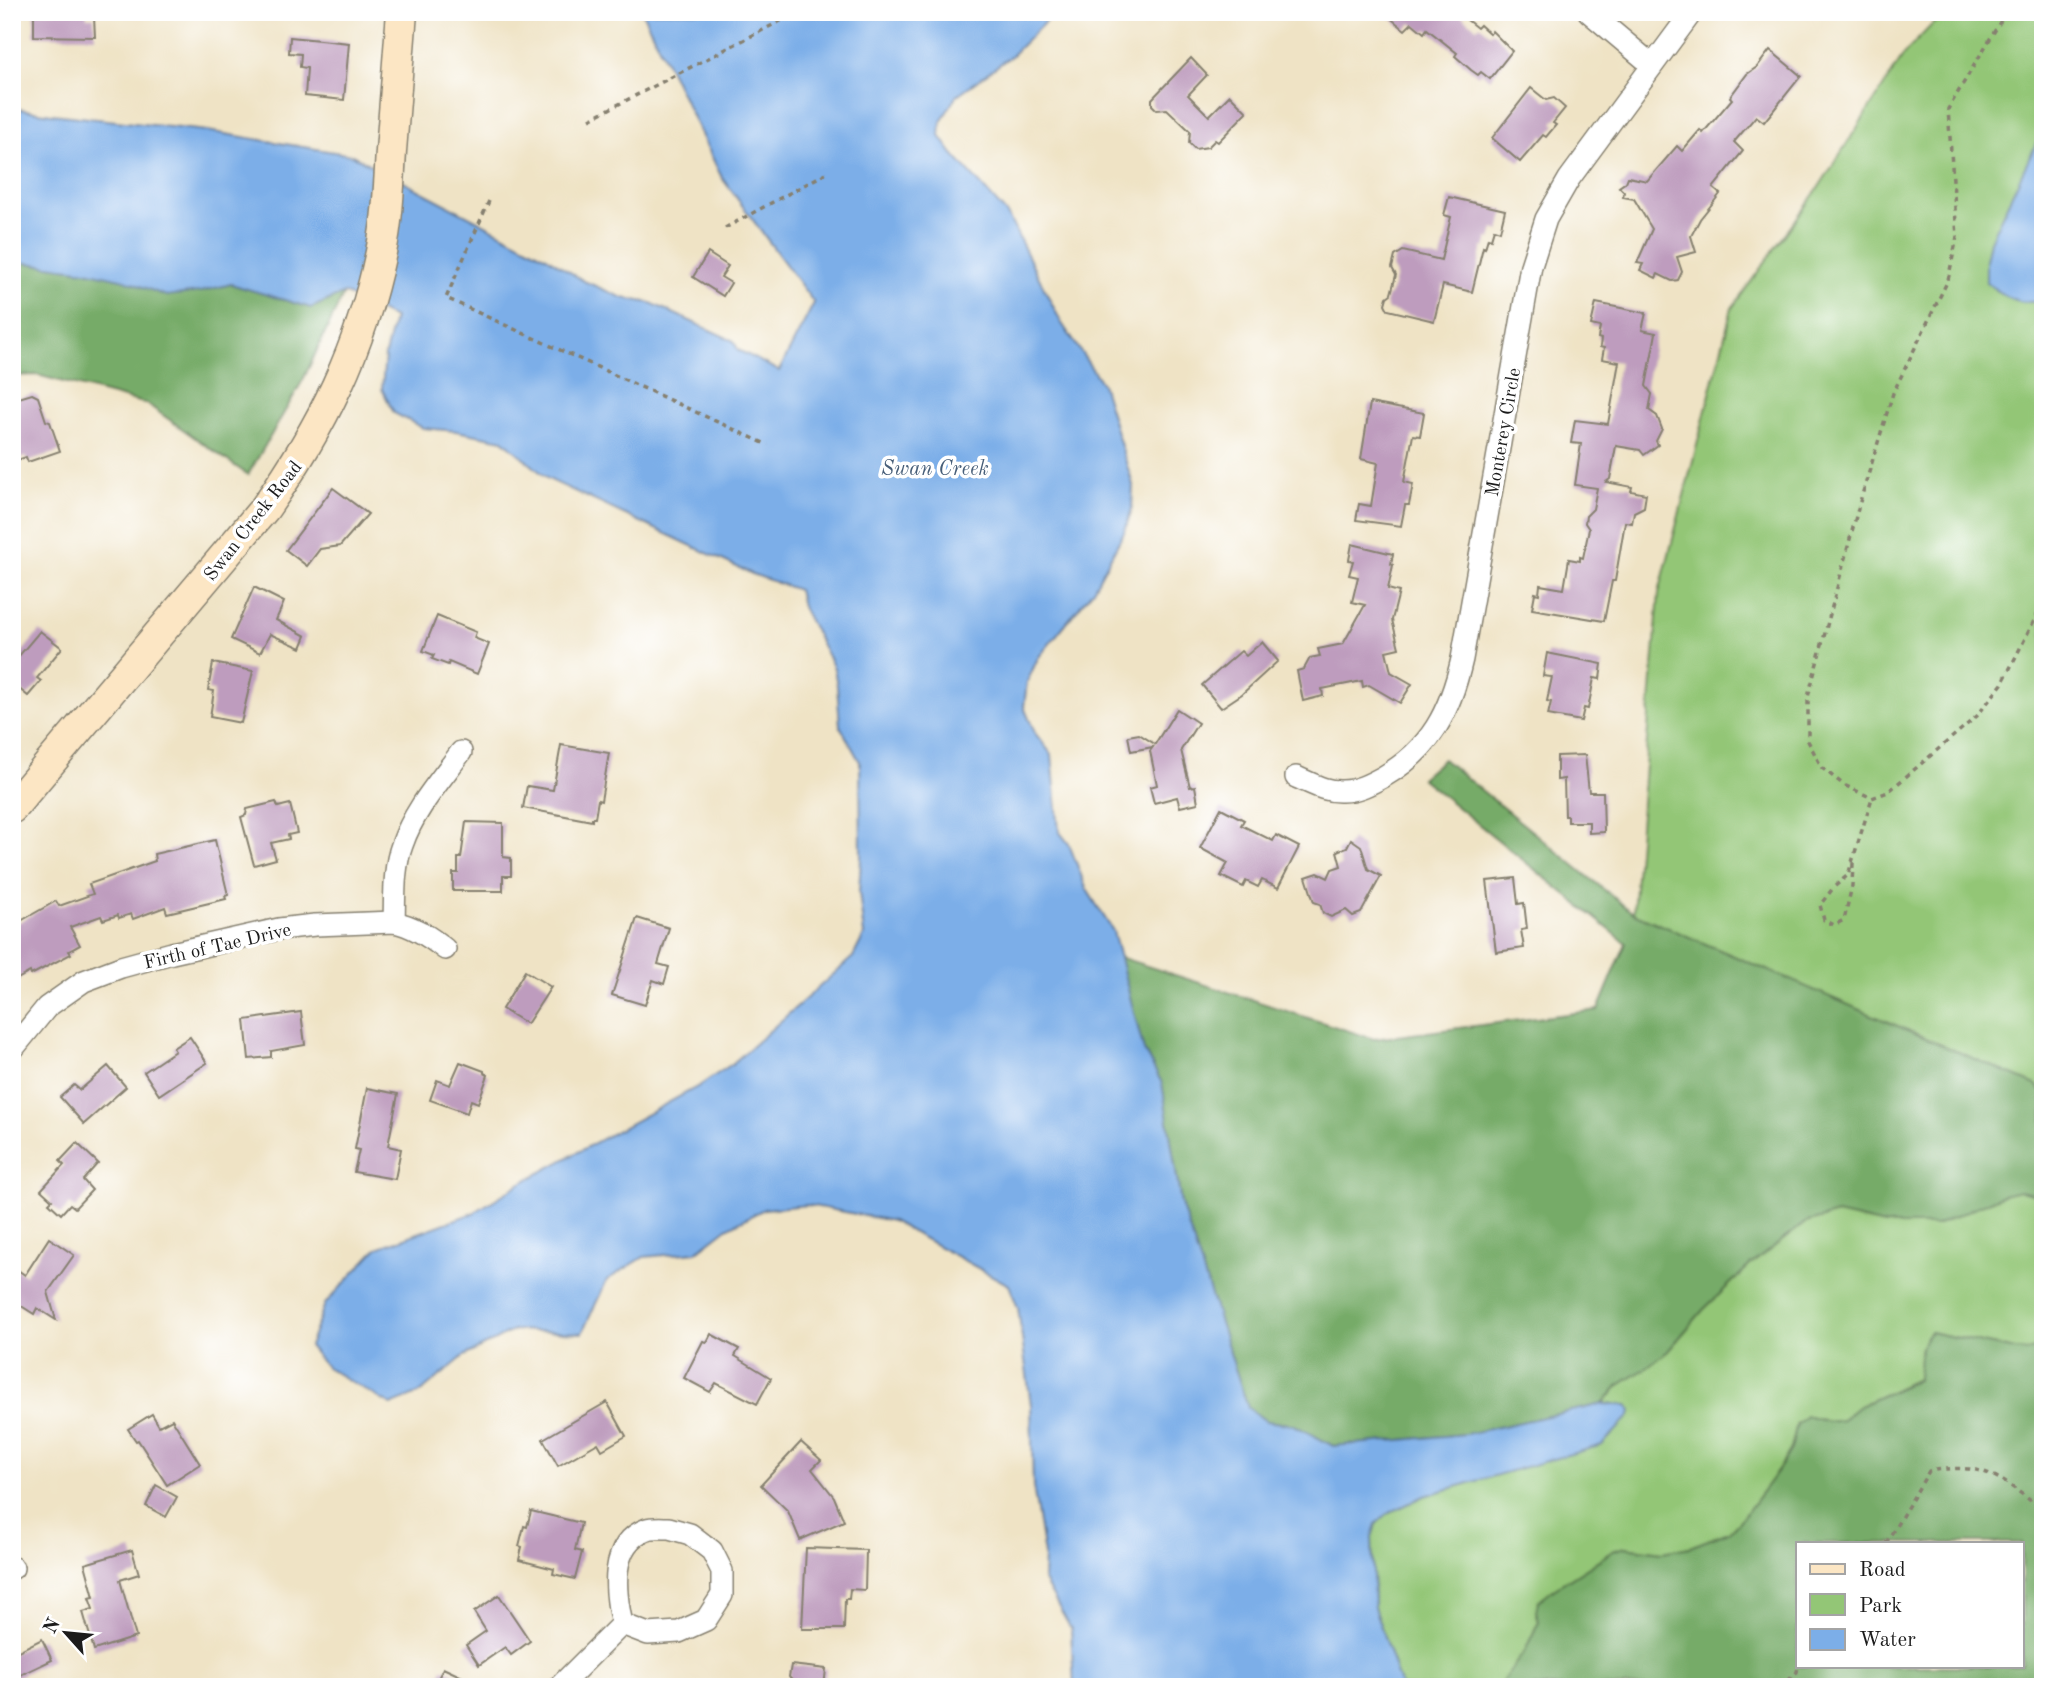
<svg xmlns="http://www.w3.org/2000/svg" width="2055" height="1699" font-family="'Old Standard TT',serif">
  <style>
    .green { fill: #93c676; stroke: #587149; stroke-width: 2 }
    .forest { fill: #76ab67; stroke: #496442; stroke-width: 2; fill-rule: evenodd }
    .water { fill: #7caee8; stroke: #4c6582; stroke-width: 2 }
    .building { fill: #be9cbe }
    .lines { fill: none; stroke-linecap: round; stroke-linejoin: round }
    .street-casing { stroke: #868070; stroke-width: 24 }
    .secondary-casing { stroke: #868070; stroke-width: 33 }
    .path { stroke: #868070; stroke-width: 3.5; stroke-dasharray: 5 5; stroke-linecap: butt }
    .street { stroke: #fff; stroke-width: 21 }
    .secondary { stroke: #fce6c4; stroke-width: 30 }
    .labels { text-anchor: middle; stroke-width: 7; stroke-linejoin: round; paint-order: stroke }
    .street-label { font-size: 19px; fill: #1c1c1c; stroke: #fff }
    .water-label { font-size: 21px; font-style: italic; fill: #475e78; stroke: #fff }
  </style>
  <rect width="100%" height="100%" fill="#fff"/>
  <filter id="ink" filterUnits="userSpaceOnUse"><feTurbulence type="fractalNoise" baseFrequency=".0143" numOctaves="2"/><feDisplacementMap in="SourceGraphic" scale="14" xChannelSelector="R" yChannelSelector="G"/><feConvolveMatrix kernelMatrix="1 2 1 2 8 2 1 2 1" color-interpolation-filters="sRGB"/></filter>
  <filter id="wash" filterUnits="userSpaceOnUse"><feTurbulence type="fractalNoise" baseFrequency=".00686" numOctaves="4" result="noise"/><feDisplacementMap in="SourceGraphic" scale="28" xChannelSelector="R" yChannelSelector="G"/><feGaussianBlur stdDeviation="1.57" result="paint"/><feColorMatrix in="noise" values="0 0 0 0 0 0 0 0 0 0 0 0 0 0 0 0 0 1.4 0 .05"/><feComposite in="paint" operator="in"/></filter>
  <g filter="url(#wash)">
    <rect width="100%" height="100%" fill="#efe3c5"/>
    <g class="green">
      <polygon points="1944,12 2043,12 2043,1092 2036,1085 1633,913 1659,593 1732,308 1817,190 1905,53"/>
      <polygon points="2020,1190 2033,1194 2043,1199 2043,1347 2027,1351 2015,1350 1930,1332 1920,1350 1921,1366 1917,1379 1859,1406 1842,1420 1828,1422 1817,1418 1797,1423 1791,1449 1779,1469 1744,1516 1729,1532 1690,1547 1662,1552 1625,1547 1613,1551 1552,1590 1536,1611 1539,1621 1525,1651 1498,1687 1401,1687 1374,1607 1372,1537 1376,1524 1387,1514 1424,1496 1602,1445 1627,1405 1603,1404 1618,1386 1648,1367 1668,1351 1703,1310 1750,1265 1805,1223 1837,1214 1885,1225 1936,1225 2003,1195"/>
    </g>
    <g class="forest">
      <polygon points="12,261 86,271 200,292 231,284 311,308 344,293 303,380 248,475 147,404 37,375 12,376"/>
      <polygon points="1443,759 1633,913 2036,1085 2043,1092 2043,1199 2033,1194 2020,1191 2003,1195 1936,1225 1885,1225 1837,1214 1805,1223 1750,1265 1703,1310 1668,1351 1648,1367 1618,1386 1603,1404 1466,1434 1333,1446 1294,1425 1266,1421 1248,1408 1181,1204 1162,1083 1144,1051 1119,957 1374,1039 1598,1010 1626,943 1421,778"/>
      <path d="M1930,1332L2015,1350L2027,1351L2043,1347V1687H1498L1525,1651L1539,1621L1536,1611L1538,1601L1552,1590L1613,1551L1625,1547L1662,1552L1690,1547L1729,1532L1744,1516L1779,1469L1791,1449L1797,1424L1806,1416L1828,1422L1842,1420L1859,1406L1917,1380C1922,1363 1916,1344 1930,1332ZM1798,1543H2022V1666H1798Z"/>
    </g>
    <g class="water">
      <polygon points="642,12 1055,12 1011,56 956,96 941,122 940,136 953,154 1007,214 1061,322 1102,384 1133,485 1132,509 1124,532 1093,590 1038,658 1027,682 1024,707 1035,733 1052,755 1059,831 1069,844 1086,888 1113,931 1144,1051 1162,1083 1181,1204 1248,1408 1266,1421 1294,1425 1333,1446 1466,1434 1603,1404 1627,1405 1631,1411 1630,1416 1602,1445 1424,1496 1387,1514 1376,1524 1372,1537 1374,1607 1401,1687 1074,1687 1071,1629 1043,1579 1044,1555 1033,1486 1031,1405 1018,1308 1009,1285 892,1221 808,1205 764,1209 727,1228 696,1252 644,1257 607,1280 582,1333 514,1330 464,1356 420,1393 391,1405 326,1367 309,1346 325,1304 377,1248 473,1213 521,1183 699,1086 732,1064 853,957 864,935 859,892 861,857 860,762 840,726 837,686 834,668 802,607 798,590 752,574 548,479 503,440 456,431 423,428 394,413 382,389 385,355 394,318 344,293 311,308 231,284 200,292 166,296 125,280 86,271 12,261 12,108 52,114 207,131 352,155 547,257 584,281 623,298 651,303 734,341 738,350 779,371 814,303 722,178"/>
      <path d="M2043,129V301C2018,305 2005,298 1986,282V260L1990,241Z"/>
    </g>
    <g id="blocks">
      <g class="building">
        <polygon points="34,12 86,12 87,17 94,17 95,37 34,36"/>
        <polygon points="1383,12 1457,12 1477,28 1480,25 1490,34 1492,31 1512,51 1490,79 1481,72 1478,75 1471,70 1455,56 1457,53 1427,29 1424,33 1412,23 1405,30"/>
        <polygon points="290,37 349,43 344,100 305,96 307,68 300,67 301,54 289,53"/>
        <polygon points="1770,50 1801,76 1764,122 1756,116 1734,142 1743,151 1713,188 1720,194 1700,219 1691,236 1696,252 1677,257 1682,272 1678,280 1672,281 1658,274 1656,278 1640,270 1643,264 1637,263 1652,229 1634,199 1623,197 1624,192 1619,187 1626,182 1628,177 1647,181 1677,146 1682,151 1700,130 1703,133 1732,99 1730,97 1747,74 1757,67"/>
        <polygon points="1191,58 1207,75 1188,95 1209,116 1230,95 1247,112 1218,142 1215,140 1208,147 1195,149 1189,143 1190,131 1167,109 1157,110 1152,105 1152,99"/>
        <polygon points="1531,88 1546,100 1554,98 1565,108 1553,123 1556,125 1546,137 1543,135 1520,162 1492,138"/>
        <polygon points="1449,197 1505,210 1500,231 1494,229 1491,239 1488,238 1485,248 1483,247 1472,292 1443,285 1434,321 1388,310 1385,304 1387,297 1391,294 1396,275 1392,268 1395,256 1403,251 1441,260 1451,217 1444,215"/>
        <polygon points="708,253 728,266 721,277 731,283 723,296 693,277"/>
        <polygon points="1596,303 1646,313 1642,330 1656,333 1646,386 1652,394 1649,410 1657,416 1662,429 1656,441 1658,445 1644,455 1640,450 1616,446 1610,479 1606,482 1632,487 1631,491 1646,494 1644,507 1634,512 1632,523 1625,522 1615,581 1612,581 1604,621 1532,609 1535,593 1539,594 1540,585 1564,589 1569,559 1580,561 1580,557 1583,558 1589,529 1585,523 1586,516 1593,509 1597,488 1575,485 1581,444 1571,443 1575,420 1608,424 1619,362 1602,359 1604,348 1600,347 1601,339 1598,338 1600,327 1591,325"/>
        <polygon points="32,394 38,397 46,421 50,422 60,451 28,462 26,457 12,462 12,400"/>
        <polygon points="1370,403 1424,413 1420,436 1413,435 1404,482 1413,484 1409,505 1405,505 1401,526 1356,520 1359,504 1371,506 1378,463 1361,459"/>
        <polygon points="333,488 368,514 340,546 320,549 307,566 286,550"/>
        <polygon points="1352,544 1393,554 1391,564 1393,565 1388,589 1399,592 1392,620 1399,648 1386,651 1391,672 1412,684 1400,703 1369,685 1363,687 1362,681 1322,689 1323,696 1303,701 1297,671 1304,669 1310,658 1320,656 1318,649 1343,644 1365,605 1352,602 1358,577 1349,575 1353,561 1349,560"/>
        <polygon points="254,587 284,602 276,620 306,636 301,648 270,634 260,653 231,639"/>
        <polygon points="437,616 476,632 474,638 489,644 477,674 449,662 448,665 432,659 434,655 423,651"/>
        <polygon points="40,631 62,648 37,678 41,681 28,696 12,683 12,664"/>
        <polygon points="1262,642 1278,661 1242,694 1221,708 1202,685 1241,651 1246,656"/>
        <polygon points="1547,653 1602,664 1600,679 1594,678 1588,709 1584,708 1581,721 1548,715 1551,702 1547,701 1552,677 1543,676"/>
        <polygon points="213,663 253,671 241,723 210,717 214,691 208,690"/>
        <polygon points="1177,709 1198,723 1181,750 1190,787 1195,786 1198,803 1180,807 1177,797 1154,803 1150,787 1157,785 1150,751 1153,747 1131,751 1128,736 1139,734 1155,744"/>
        <polygon points="561,745 609,753 601,801 598,800 595,818 592,818 592,821 523,808 527,786 553,790"/>
        <polygon points="1585,755 1589,792 1603,792 1604,832 1589,833 1589,822 1568,822 1568,816 1565,816 1564,779 1557,780 1557,756"/>
        <polygon points="276,802 278,807 290,804 297,833 288,835 289,839 271,843 276,859 254,865 241,817 246,815 247,809"/>
        <polygon points="1221,808 1244,820 1241,825 1273,841 1276,835 1299,847 1278,888 1262,880 1258,887 1246,881 1243,887 1221,876 1228,863 1200,848"/>
        <polygon points="466,822 503,823 503,857 511,858 511,876 503,876 503,891 453,891 453,873 458,873 458,858 461,858"/>
        <polygon points="1351,839 1361,846 1368,869 1381,876 1361,913 1353,916 1346,910 1331,917 1323,913 1320,904 1314,902 1306,877 1318,873 1328,878 1332,869 1341,866 1337,851 1347,847"/>
        <polygon points="215,840 228,895 225,896 226,899 167,913 165,907 133,919 131,914 119,918 118,915 103,920 101,916 70,927 80,945 69,951 71,954 31,975 30,972 12,982 12,926 56,901 59,906 93,894 89,884 155,861 154,854"/>
        <polygon points="1515,878 1518,904 1524,903 1527,929 1521,930 1524,948 1496,952 1487,881"/>
        <polygon points="637,918 669,928 658,964 669,967 664,984 653,980 645,1005 612,995"/>
        <polygon points="525,971 551,987 527,1024 502,1009"/>
        <polygon points="301,1012 305,1045 271,1051 271,1057 249,1059 245,1020"/>
        <polygon points="190,1037 207,1063 159,1095 144,1072 175,1051 173,1048"/>
        <polygon points="460,1062 484,1071 484,1073 488,1075 478,1103 471,1100 467,1113 430,1100 437,1080 450,1085"/>
        <polygon points="108,1066 126,1087 84,1124 60,1097 74,1085 80,1090"/>
        <polygon points="367,1088 398,1094 388,1146 401,1149 395,1179 354,1172 359,1150 355,1149"/>
        <polygon points="77,1143 98,1163 83,1180 92,1190 75,1208 70,1204 61,1214 49,1203 52,1200 41,1190 64,1165 60,1161"/>
        <polygon points="49,1238 74,1255 48,1292 56,1320 37,1308 34,1314 12,1300 12,1266 25,1275"/>
        <polygon points="711,1334 739,1349 735,1356 771,1378 757,1404 716,1383 710,1392 684,1378 703,1341 707,1342"/>
        <polygon points="607,1402 626,1436 602,1450 598,1443 558,1466 543,1439"/>
        <polygon points="152,1414 159,1426 172,1419 200,1464 167,1485 138,1440 136,1441 128,1429"/>
        <polygon points="801,1442 821,1460 812,1469 834,1497 844,1521 800,1540 788,1511 761,1485"/>
        <polygon points="156,1485 177,1497 166,1517 146,1506"/>
        <polygon points="531,1511 581,1523 575,1550 582,1552 575,1579 553,1574 554,1569 519,1560 522,1547 519,1546 524,1526 527,1527"/>
        <polygon points="806,1548 866,1550 865,1590 850,1589 849,1599 845,1599 844,1629 802,1629"/>
        <polygon points="132,1550 139,1574 120,1580 136,1637 94,1650 83,1612 93,1609 89,1598 94,1597 85,1564"/>
        <polygon points="499,1595 530,1641 511,1655 505,1647 479,1665 466,1645 486,1631 474,1612"/>
        <polygon points="42,1639 52,1660 12,1679 12,1654"/>
        <polygon points="791,1665 826,1669 824,1687 798,1687 789,1677"/>
        <polygon points="443,1668 484,1687 434,1687"/>
      </g>
    </g>
  </g>
  <g filter="url(#ink)">
    <use href="#blocks" fill-opacity="0" stroke="#868070" stroke-width="2"/>
    <g class="lines">
      <g class="street-casing">
        <g id="street">
          <polyline points="1589,12 1652,65"/>
          <path d="M1296,777C1311,783 1325,792 1342,791C1357,791 1370,784 1383,777C1431,749 1450,712 1462,659L1531,266L1546,219L1569,179L1692,12"/>
          <path d="M394,922C395,898 393,869 402,845C414,810 439,782 461,752"/>
          <path d="M12,1050L47,1007L84,981L121,967L172,953L279,929L315,925L394,922C414,926 430,937 445,949"/>
          <path d="M669,1528L690,1534L712,1551L722,1571V1595L706,1620L679,1632L648,1634L622,1624C615,1593 608,1544 647,1529C653,1527 663,1528 669,1528Z"/>
          <polyline points="12,1568 13,1568"/>
          <polyline points="559,1687 622,1624"/>
        </g>
      </g>
      <g class="secondary-casing">
        <path id="secondary" d="M12,808L265,508C322,427 361,349 381,252C388,219 389,185 391,151C395,105 398,58 402,12"/>
      </g>
      <g class="path">
        <polyline points="2006,12 1948,109 1957,237 1948,280 1893,393 1859,505 1808,697 1808,741 1822,768 1844,785 1872,798 1888,792 1977,716 2002,684 2043,603"/>
        <polyline points="590,119 798,12"/>
        <polyline points="489,201 446,298 768,445"/>
        <polyline points="725,228 830,171"/>
        <polyline points="1853,863 1852,886 1844,920 1834,925 1824,920 1820,905 1834,887 1848,875 1872,798"/>
        <path d="M1886,1543L1929,1471C1988,1462 1998,1477 2043,1510"/>
        <polyline points="1781,1687 1797,1672 1798,1666"/>
      </g>
      <use href="#street" class="street"/>
      <use href="#secondary" class="secondary"/>
    </g>
  </g>
  <g class="labels">
    <g class="street-label">
      <text transform="translate(1502 432) rotate(-80)" y="7">Monterey Circle</text>
      <text transform="translate(252 520) rotate(-52)" y="7">Swan Creek Road</text>
      <text transform="translate(217 945) rotate(-13)" y="7">Firth of Tae Drive</text>
    </g>
    <g class="water-label">
      <text x="935" y="475">Swan Creek</text>
    </g>
  </g>
  <rect width="2055" height="1699" fill="none" stroke="#fff" stroke-width="42"/>
  <rect x="1796" y="1542" width="228" height="126" fill="#ffffff" stroke="#a4a4a4" stroke-width="2"/>
  <rect x="1810" y="1564" width="35" height="10" fill="#fce6c4" stroke="#a4a4a4" stroke-width="2"/>
  <text x="1859" y="1576" font-size="21" fill="#1c1c1c">Road</text>
  <rect x="1810" y="1594" width="35" height="21" fill="#93c676" stroke="#a4a4a4" stroke-width="2"/>
  <text x="1859" y="1612" font-size="21" fill="#1c1c1c">Park</text>
  <rect x="1810" y="1629" width="35" height="21" fill="#7caee8" stroke="#a4a4a4" stroke-width="2"/>
  <text x="1859" y="1646" font-size="21" fill="#1c1c1c">Water</text>
  <g transform="translate(66 1633) rotate(297)" stroke="#ffffff" stroke-width="5" paint-order="stroke">
  <path d="M0-5L12 26L0 18L-12 26Z" fill="#1c1c1c"/>
  <text y="-10" font-size="19" font-weight="bold" text-anchor="middle" fill="#1c1c1c">N</text>
  </g>
</svg>
